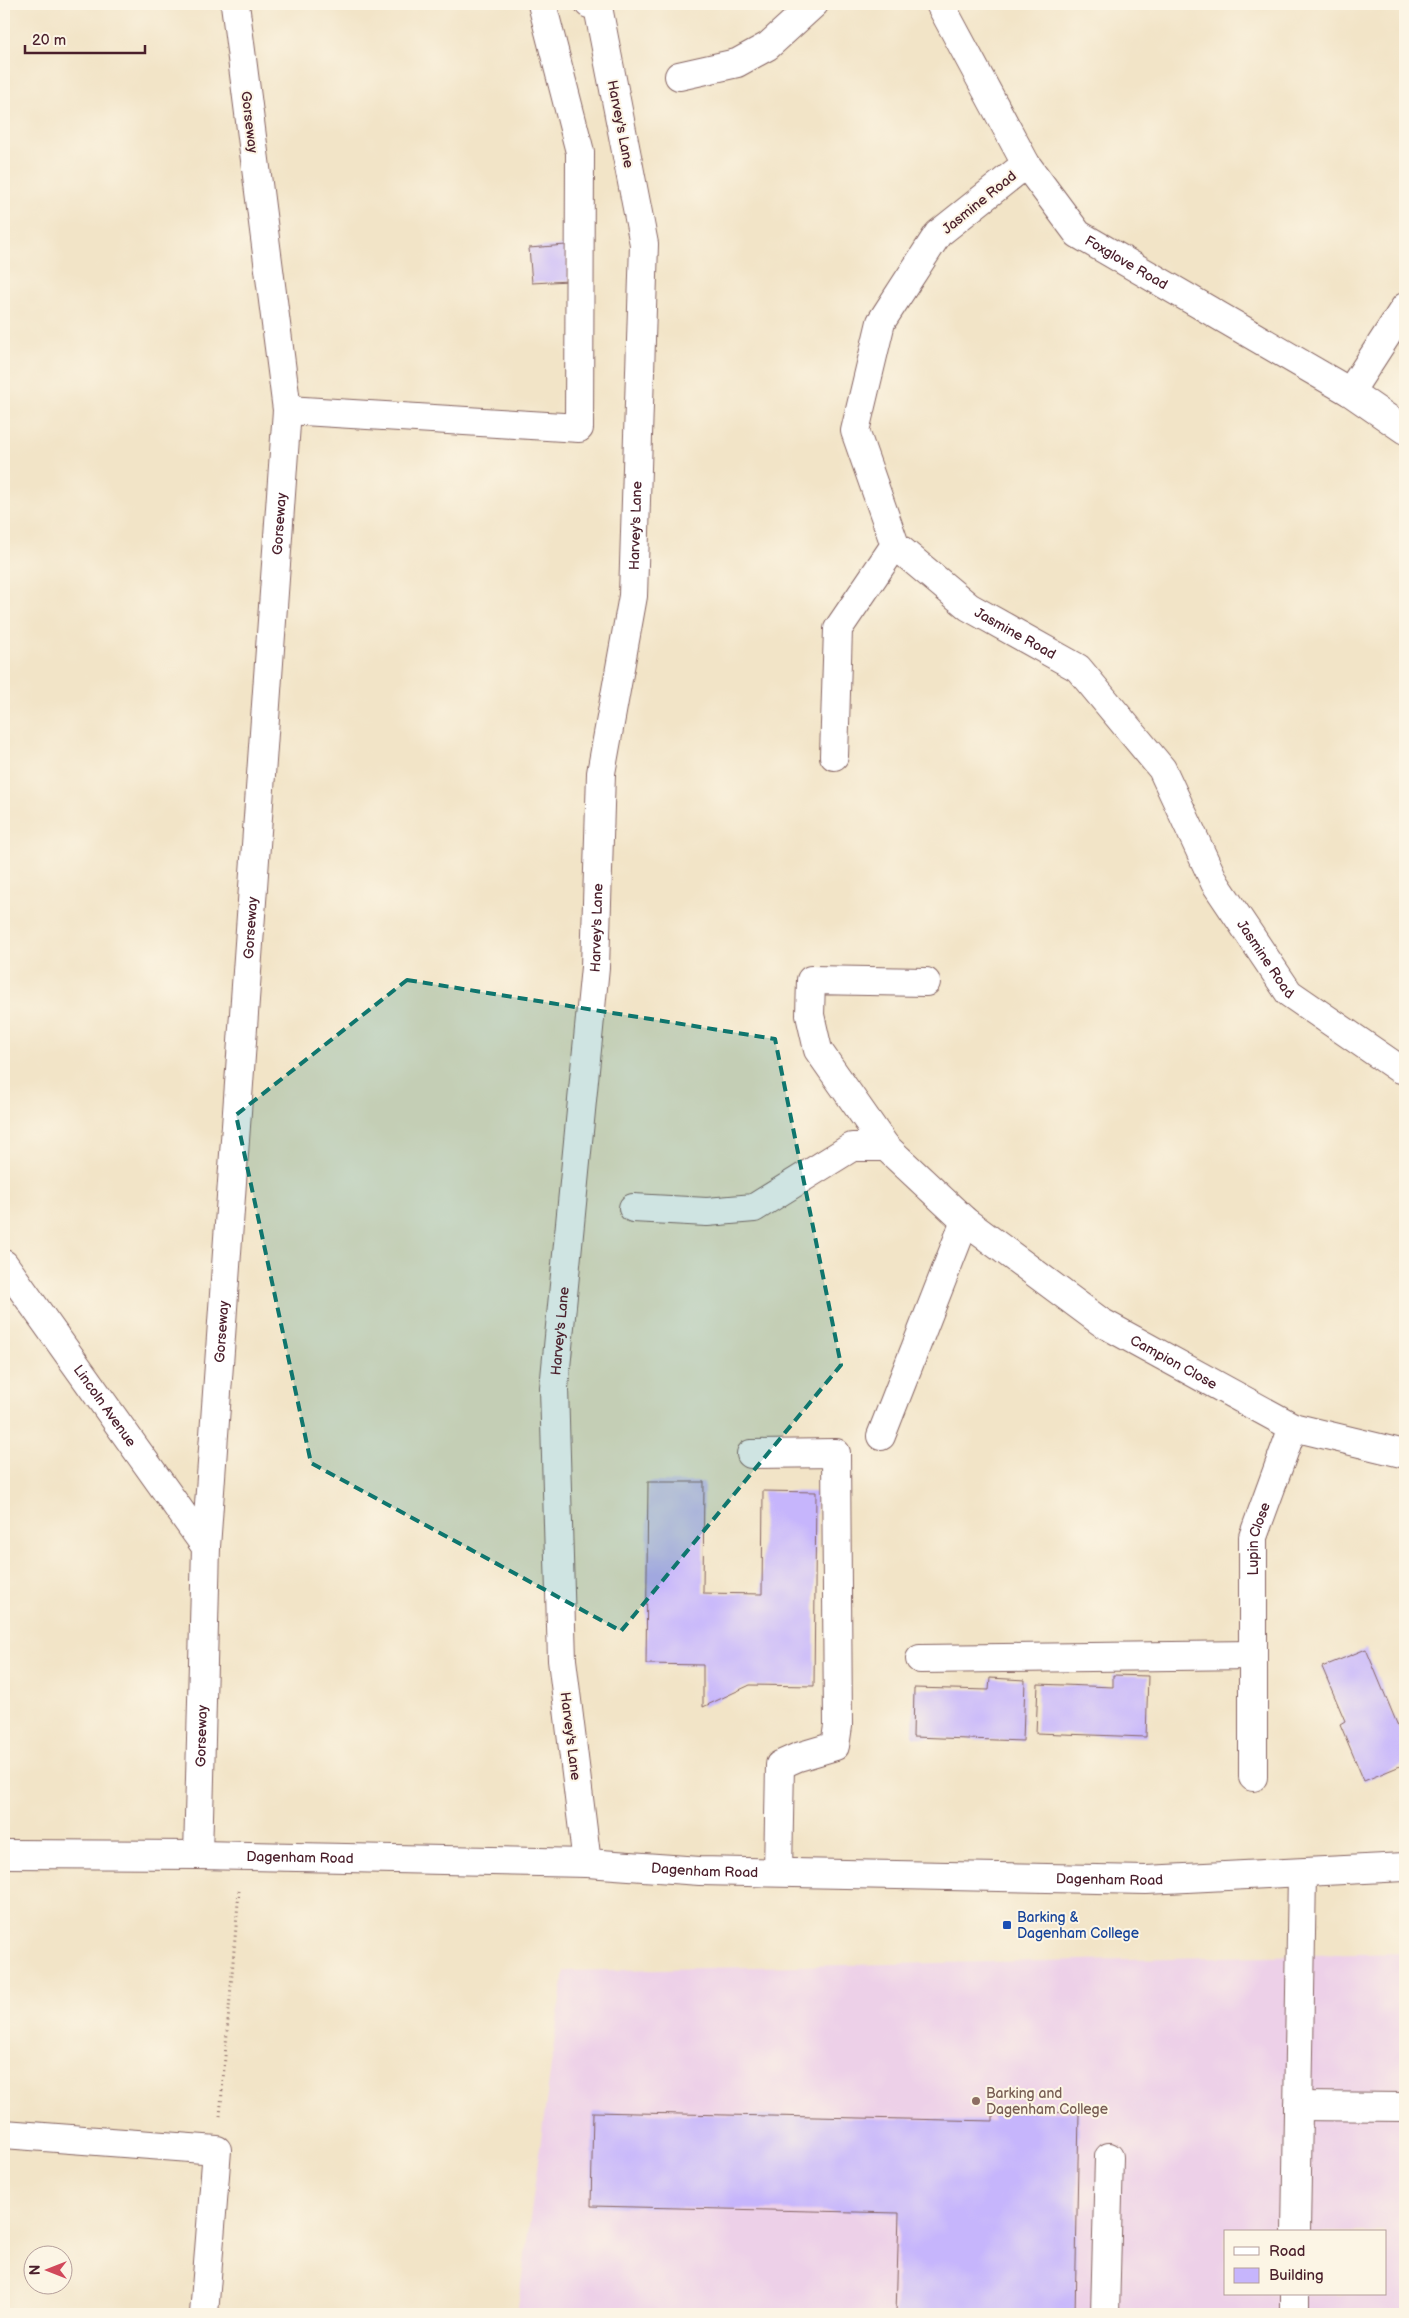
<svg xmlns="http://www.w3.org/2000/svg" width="1409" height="2318" font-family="'Balsamiq Sans',sans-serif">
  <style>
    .built { fill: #edd0e8; fill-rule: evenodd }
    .building { fill: #c6b5fc }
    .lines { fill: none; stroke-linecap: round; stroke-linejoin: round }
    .minor-casing { stroke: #856462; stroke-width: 30 }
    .path { stroke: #856462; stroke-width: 3; stroke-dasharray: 1 4; stroke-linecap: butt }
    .minor { stroke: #fff; stroke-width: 28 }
    .marked { fill: #0f766e; fill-opacity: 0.2; stroke: #0f766e; stroke-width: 4; stroke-dasharray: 10 6; stroke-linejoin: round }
    .transit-dot { fill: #1a4fb4; stroke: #fcf5e5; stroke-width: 2 }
    .education-dot { fill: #8d6e63; stroke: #fcf5e5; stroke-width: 2 }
    .labels { text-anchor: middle; stroke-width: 4; stroke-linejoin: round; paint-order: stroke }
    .street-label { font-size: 14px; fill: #4a1f2b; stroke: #fcf5e5 }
    .transit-label { font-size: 14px; fill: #164399; stroke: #fcf5e5; text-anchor: start }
    .education-label { font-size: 14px; fill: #785e54; stroke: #fcf5e5; text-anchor: start }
  </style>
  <rect width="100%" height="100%" fill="#fcf5e5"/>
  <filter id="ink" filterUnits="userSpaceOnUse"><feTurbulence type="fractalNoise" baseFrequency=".02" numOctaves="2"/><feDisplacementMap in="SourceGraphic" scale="10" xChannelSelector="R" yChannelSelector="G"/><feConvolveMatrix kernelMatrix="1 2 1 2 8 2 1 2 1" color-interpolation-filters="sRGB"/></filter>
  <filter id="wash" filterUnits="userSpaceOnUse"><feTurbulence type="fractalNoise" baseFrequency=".0096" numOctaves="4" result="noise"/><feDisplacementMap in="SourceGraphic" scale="20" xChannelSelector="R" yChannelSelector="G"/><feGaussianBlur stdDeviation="1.12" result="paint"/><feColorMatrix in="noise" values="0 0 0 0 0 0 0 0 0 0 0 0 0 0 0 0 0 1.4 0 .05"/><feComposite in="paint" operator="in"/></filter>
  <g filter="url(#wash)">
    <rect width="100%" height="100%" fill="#f2e4c7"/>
    <path class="built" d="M1405,1953V2314H517L564,1971ZM1225,2232H1385V2294H1225Z"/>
    <g id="blocks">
      <g class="building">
        <polygon points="566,245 569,281 532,283 529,248"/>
        <polygon points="648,1482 704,1482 703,1593 762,1594 763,1491 816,1492 814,1686 750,1685 703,1707 703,1665 646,1664"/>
        <polygon points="1366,1649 1405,1743 1405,1764 1364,1781 1340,1724 1345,1721 1322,1667"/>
        <polygon points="1113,1675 1148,1676 1146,1737 1036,1733 1038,1684 1113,1687"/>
        <polygon points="990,1678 1025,1680 1023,1741 913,1737 914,1688 989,1690"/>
        <polygon points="993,2111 1079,2113 1075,2314 896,2314 899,2213 591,2206 593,2112 993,2121"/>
      </g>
    </g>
  </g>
  <g filter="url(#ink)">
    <use href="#blocks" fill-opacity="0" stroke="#856462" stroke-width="1"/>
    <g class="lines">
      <g class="minor-casing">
        <g id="minor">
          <path id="s1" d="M940,4L1026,164L1078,234L1350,392L1405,430"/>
          <polyline points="679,76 737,63 768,46 814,4"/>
          <path id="s2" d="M1026,164L938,234L881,322L855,431L895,545L969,607L1078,668L1162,769L1215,883L1289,993L1398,1068L1405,1070"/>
          <polyline points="1350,392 1405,307"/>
          <polyline points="287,410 579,428 580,152 542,4"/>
          <polyline points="834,756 838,629 895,545"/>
          <path id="s3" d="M926,982L811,980L810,1015L818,1050L886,1147L965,1221L1101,1322L1293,1427L1405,1454"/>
          <polyline points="633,1208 707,1212 754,1208 852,1147 886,1147"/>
          <path id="s4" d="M4,1264L206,1547"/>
          <polyline points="881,1436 965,1221"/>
          <polyline points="751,1454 836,1453 838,1726 835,1746 798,1757 780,1765 778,1872"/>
          <polyline points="920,1659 1253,1655"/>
          <path id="s5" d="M1253,1777V1537L1293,1427"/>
          <path id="s6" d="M4,1854L198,1855L587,1863L700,1871L1146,1880L1405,1867"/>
          <path id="s7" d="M198,1855L206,1547L287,410L235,4"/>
          <path id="s8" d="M587,1863L562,1660L554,1388L595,967L601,773L633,596L644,244L598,7L589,4"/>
          <polyline points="1298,2106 1405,2107"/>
          <polyline points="4,2134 217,2150 204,2314"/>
          <polyline points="1296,2232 1302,1873"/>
          <polyline points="1105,2314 1109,2157"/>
          <polyline points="1295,2314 1295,2294"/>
        </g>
      </g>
      <polyline class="path" points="220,2116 239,1891"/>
      <use href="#minor" class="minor"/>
    </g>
  </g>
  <path class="marked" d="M407,980L775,1039L841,1365L621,1631L311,1463L236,1115Z"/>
  <rect class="transit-dot" x="1002" y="1920" width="10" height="10" rx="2.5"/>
  <circle class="education-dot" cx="976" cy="2101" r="5"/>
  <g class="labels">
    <g class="street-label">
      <text transform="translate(250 122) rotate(83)" y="5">Gorseway</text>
      <text transform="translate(621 124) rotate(79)" y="5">Harvey's Lane</text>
      <text transform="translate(979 202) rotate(-39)" y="5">Jasmine Road</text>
      <text dy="5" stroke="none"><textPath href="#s1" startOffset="325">Foxglove Road</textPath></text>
      <text dy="5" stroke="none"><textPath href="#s7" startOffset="1334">Gorseway</textPath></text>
      <text dy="5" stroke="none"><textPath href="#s8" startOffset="1344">Harvey's Lane</textPath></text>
      <text dy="5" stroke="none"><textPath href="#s2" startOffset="600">Jasmine Road</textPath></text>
      <text dy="5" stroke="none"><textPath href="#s7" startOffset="929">Gorseway</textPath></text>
      <text dy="5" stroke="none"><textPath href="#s8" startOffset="939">Harvey's Lane</textPath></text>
      <text dy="5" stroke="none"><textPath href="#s2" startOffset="1020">Jasmine Road</textPath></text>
      <text dy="5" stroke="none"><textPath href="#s7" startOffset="524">Gorseway</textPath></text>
      <text dy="5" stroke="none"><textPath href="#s8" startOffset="534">Harvey's Lane</textPath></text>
      <text dy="5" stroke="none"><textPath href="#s3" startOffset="665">Campion Close</textPath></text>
      <text dy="5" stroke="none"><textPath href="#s4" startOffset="174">Lincoln Avenue</textPath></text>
      <text dy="5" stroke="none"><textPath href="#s5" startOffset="239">Lupin Close</textPath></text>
      <text dy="5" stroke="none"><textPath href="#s7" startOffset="119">Gorseway</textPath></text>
      <text transform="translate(571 1736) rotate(83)" y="5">Harvey's Lane</text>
      <text dy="5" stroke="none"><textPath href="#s6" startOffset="296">Dagenham Road</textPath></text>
      <text dy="5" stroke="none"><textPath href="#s6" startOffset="701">Dagenham Road</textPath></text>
      <text dy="5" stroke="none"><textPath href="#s6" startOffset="1106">Dagenham Road</textPath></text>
    </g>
    <g class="transit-label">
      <text x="1017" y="1922">Barking &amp;<tspan x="1017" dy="16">Dagenham College</tspan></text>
    </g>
    <g class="education-label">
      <text x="986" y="2098">Barking and<tspan x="986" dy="16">Dagenham College</tspan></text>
    </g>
  </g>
  <rect width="1409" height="2318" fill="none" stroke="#fcf5e5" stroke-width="20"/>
  <rect x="1224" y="2230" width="162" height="65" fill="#fcf5e5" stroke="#b59f9b"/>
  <rect x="1234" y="2247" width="25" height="8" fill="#ffffff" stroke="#b59f9b"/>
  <text x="1269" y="2256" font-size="15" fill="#4a1f2b">Road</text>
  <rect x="1234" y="2268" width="25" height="15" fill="#c6b5fc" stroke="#b59f9b"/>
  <text x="1269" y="2280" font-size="15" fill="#4a1f2b">Building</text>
  <g transform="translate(48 2270) rotate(270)"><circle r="24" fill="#fcf5e5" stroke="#b59f9b"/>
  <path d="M0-4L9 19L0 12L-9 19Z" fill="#d1495b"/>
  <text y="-8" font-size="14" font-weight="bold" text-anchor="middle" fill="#4a1f2b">N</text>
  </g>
  <path d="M25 45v8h120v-8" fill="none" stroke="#4a1f2b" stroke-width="2.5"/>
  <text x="32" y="45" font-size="15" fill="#4a1f2b" stroke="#fcf5e5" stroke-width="4" paint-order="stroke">20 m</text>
</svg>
